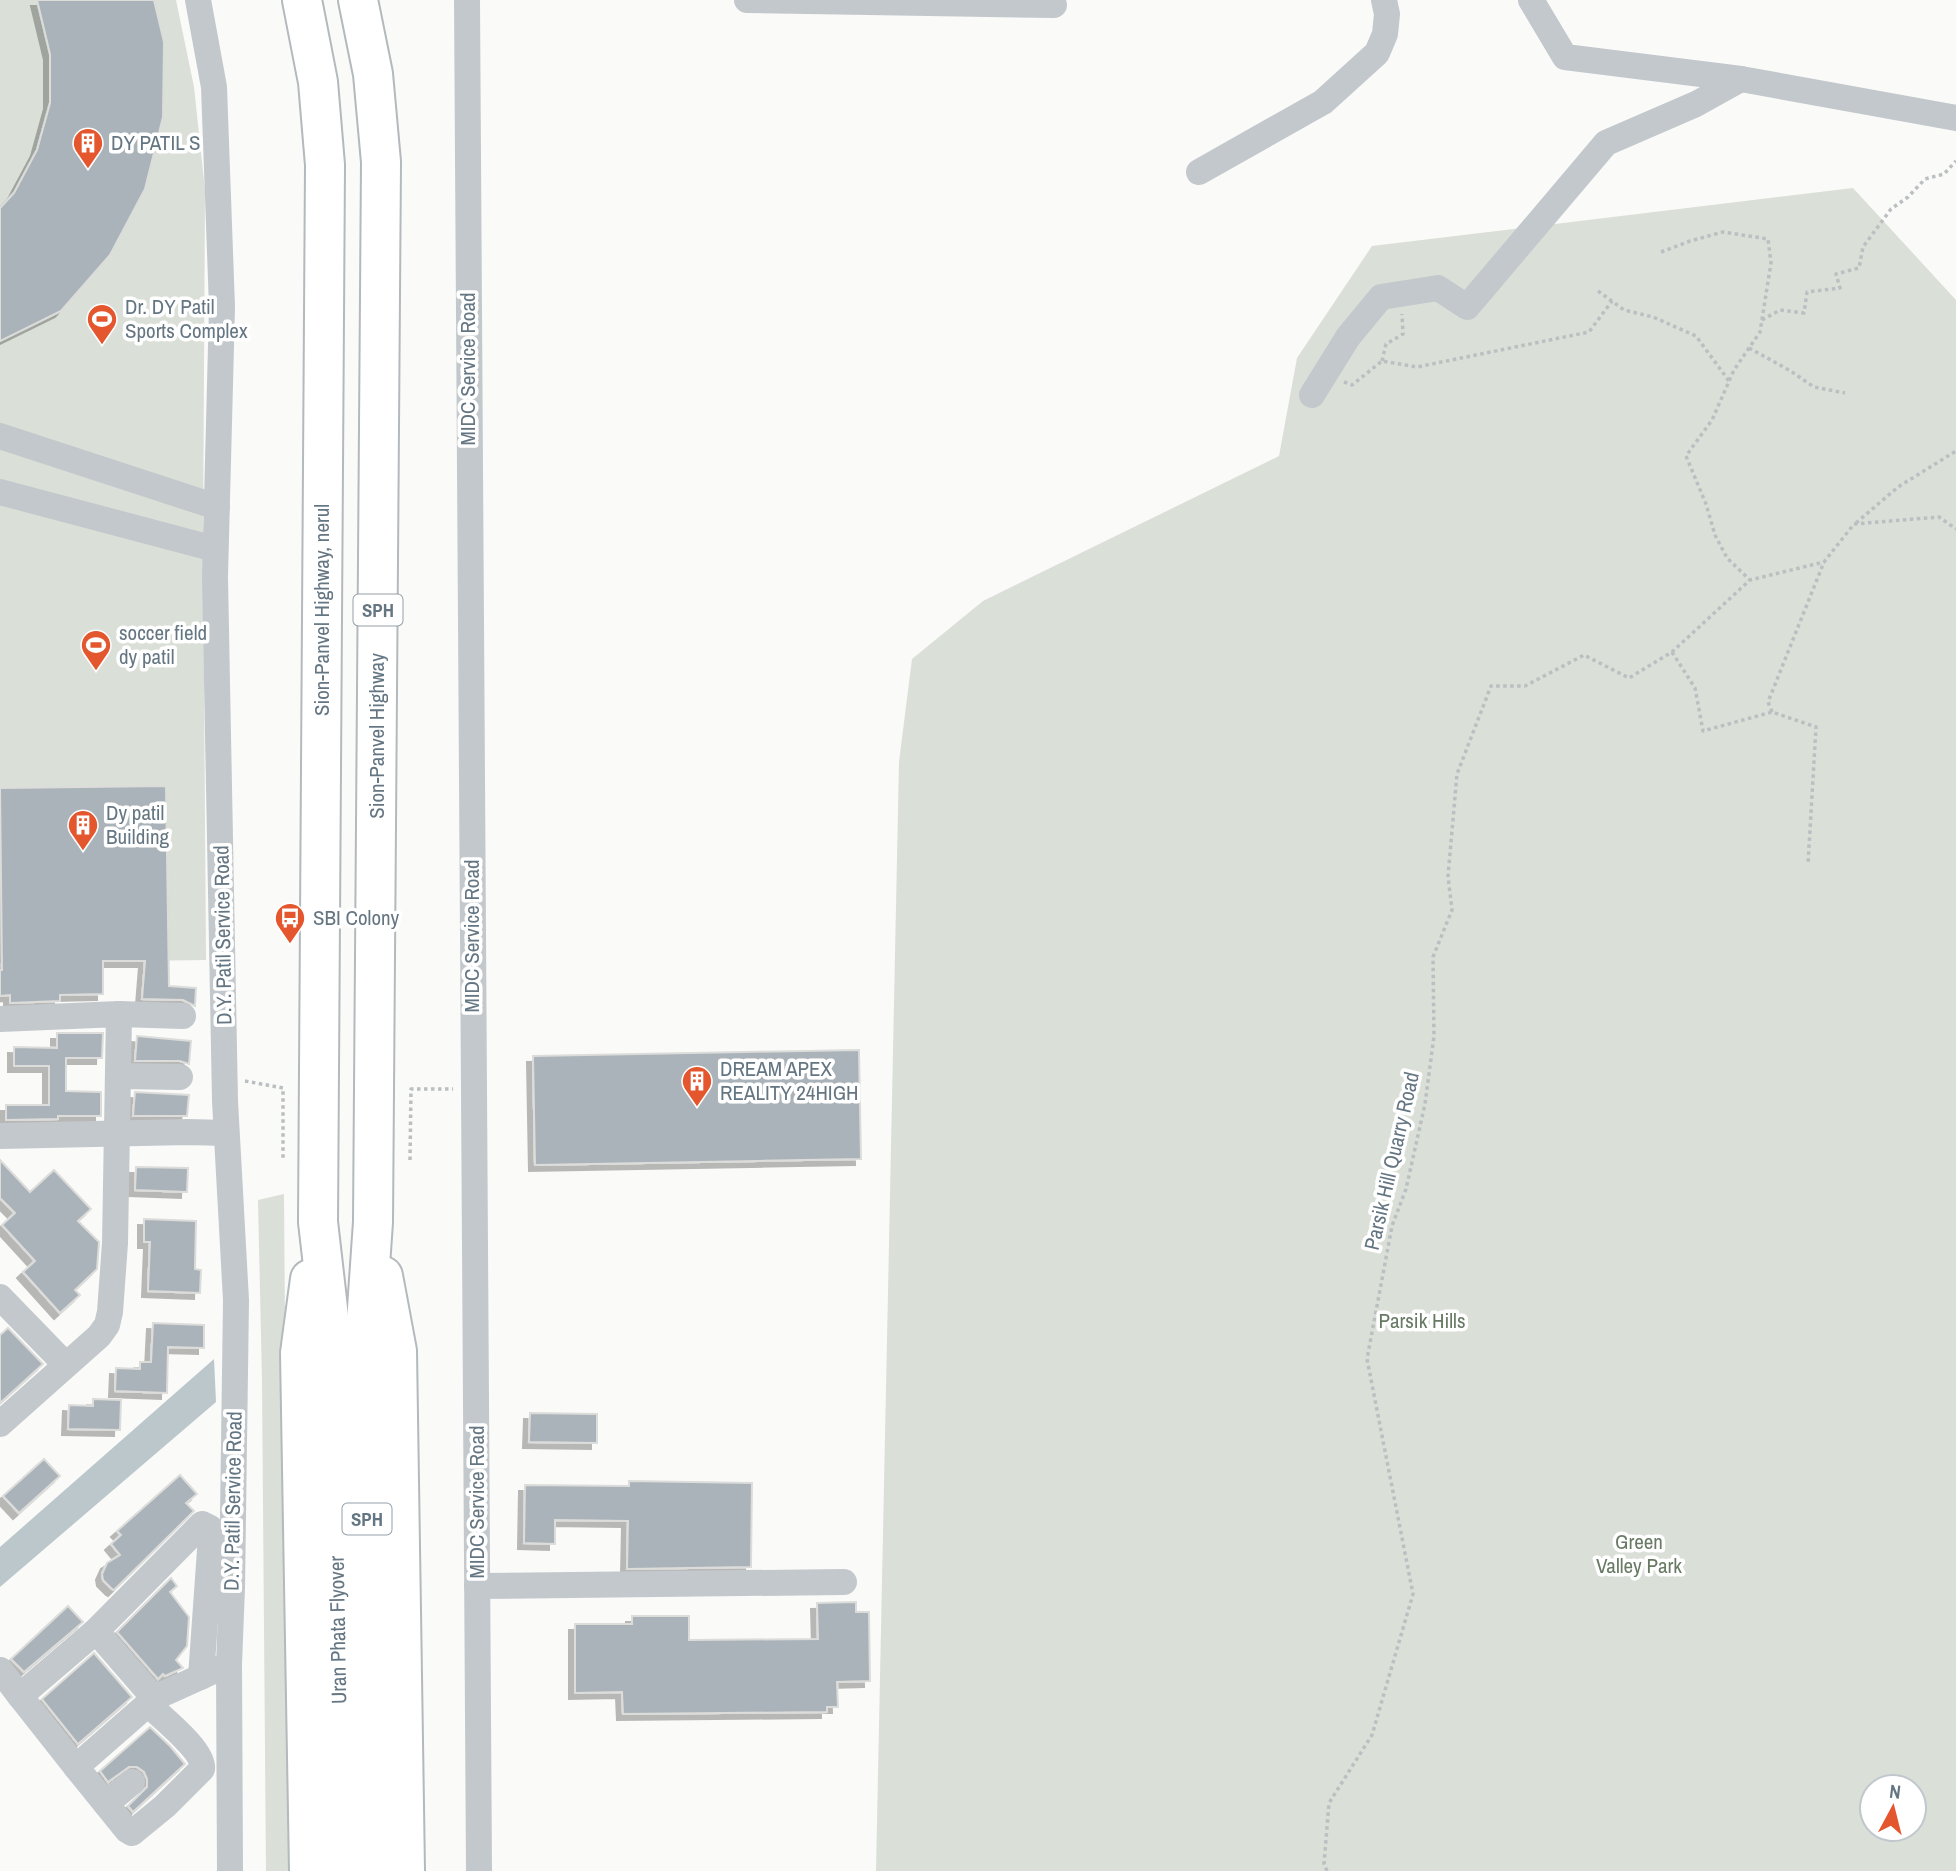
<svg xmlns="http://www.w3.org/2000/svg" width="1956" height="1871" font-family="'Archivo Narrow',sans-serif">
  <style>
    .green { fill: #dadfd7; fill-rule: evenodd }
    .water { fill: #bbc7cb }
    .building { fill: #aab3b9; stroke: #dcdcda; stroke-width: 2; filter: url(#shadow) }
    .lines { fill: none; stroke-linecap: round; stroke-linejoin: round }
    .highway-casing { stroke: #b4b9bd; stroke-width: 42 }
    .path { stroke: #bbbfc2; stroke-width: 3.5; stroke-dasharray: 3.5 3.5; stroke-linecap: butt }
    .minor { stroke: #c3c8cc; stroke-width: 26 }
    .highway { stroke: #fff; stroke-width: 38 }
    .labels { text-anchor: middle; stroke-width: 7; stroke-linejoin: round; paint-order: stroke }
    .shield { fill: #fff; stroke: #939fa8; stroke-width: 2 }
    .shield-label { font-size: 19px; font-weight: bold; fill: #657683 }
    .poi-label { font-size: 21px; fill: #657683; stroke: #fff; text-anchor: start }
    .street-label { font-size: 21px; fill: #657683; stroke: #fff }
    .park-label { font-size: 21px; fill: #687a64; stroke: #fff }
  </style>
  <defs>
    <filter id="shadow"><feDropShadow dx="-6" dy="6" stdDeviation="0" flood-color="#0004"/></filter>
  </defs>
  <rect width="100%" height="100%" fill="#fafaf8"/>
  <g class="green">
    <polygon points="0,0 176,0 194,87 205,190 203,547 206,960 0,963"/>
    <path d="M1853,188L1956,300V1871H876L899,762L912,659L983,601L1279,456L1297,358L1372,246ZM1872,1787H1914V1829H1872Z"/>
    <polygon points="284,1194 289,1871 266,1871 262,1380 258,1200"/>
  </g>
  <polygon class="water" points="214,1359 216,1402 0,1587 0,1547"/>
  <g class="building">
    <polygon points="37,0 154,0 164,42 163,117 145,189 110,255 61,311 0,341 0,208 14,193 37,150 50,103 50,54"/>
    <polygon points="166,786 169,986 196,988 195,1006 183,1000 142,999 145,961 103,961 103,994 60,995 60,1001 10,1003 10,995 0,996 0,970 2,970 0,788"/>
    <polygon points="57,1033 103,1033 102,1058 66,1058 66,1091 101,1092 101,1116 58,1116 58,1119 6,1120 6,1105 49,1105 49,1066 14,1066 14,1047 57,1048"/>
    <polygon points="137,1036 191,1041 189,1064 180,1061 135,1061"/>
    <polygon points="859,1050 861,1159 535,1165 533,1056"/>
    <polygon points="135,1092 189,1095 187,1116 133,1116"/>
    <polygon points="0,1160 30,1192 54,1170 91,1209 78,1221 99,1242 97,1269 75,1290 80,1295 60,1313 23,1272 35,1261 2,1225 15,1213 0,1198"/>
    <polygon points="136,1167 188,1168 187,1192 135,1190"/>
    <polygon points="144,1219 196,1221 195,1269 201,1270 200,1293 148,1291 150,1242 144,1242"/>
    <polygon points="153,1323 204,1325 204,1348 168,1347 167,1393 115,1391 116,1368 140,1369 140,1362 151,1362"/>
    <polygon points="8,1328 43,1364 0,1403 0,1335"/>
    <polygon points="93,1399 121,1400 120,1430 68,1429 69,1405 93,1406"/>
    <polygon points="530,1413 597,1414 597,1443 529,1442"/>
    <polygon points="44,1459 60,1476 19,1513 3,1496"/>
    <polygon points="180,1475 197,1494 186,1503 194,1511 114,1590 112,1589 103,1580 102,1574 107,1563 120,1555 111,1544 121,1535 117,1531"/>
    <polygon points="629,1481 752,1483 751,1567 627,1569 628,1521 555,1520 555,1544 524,1543 525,1485 629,1486"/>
    <polygon points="171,1578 177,1586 170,1592 189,1617 187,1646 176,1660 183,1668 165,1676 163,1674 158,1679 117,1632"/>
    <polygon points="856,1602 856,1612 869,1612 870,1681 837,1682 838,1707 827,1707 827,1712 623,1714 622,1692 575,1693 575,1624 632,1624 632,1616 689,1616 689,1640 818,1639 817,1603"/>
    <polygon points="68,1606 83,1622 24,1672 11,1659"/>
    <polygon points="94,1653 132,1697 78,1744 42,1699"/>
    <polygon points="150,1727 170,1746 185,1764 133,1812 128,1806 147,1787 147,1779 144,1772 137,1767 129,1767 108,1782 100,1771"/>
  </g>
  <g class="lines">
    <g class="highway-casing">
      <g id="highway">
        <polyline points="302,0 318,82 325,165 318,1222 333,1352 342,1871"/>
        <polyline points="358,0 373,74 381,162 373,1222 364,1352 372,1871"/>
        <polyline points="383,1276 397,1351 405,1871"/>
        <polyline points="309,1871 300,1353 310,1279"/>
      </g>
    </g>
    <g class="path">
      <polyline points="1661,252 1690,241 1723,232 1768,239 1771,263 1760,332 1734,370 1712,420 1686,456 1706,504 1715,535 1727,558 1750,580"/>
      <polyline points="1598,291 1624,310 1653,317 1696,336 1729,381"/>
      <polyline points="1762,320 1780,310 1804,313 1807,292 1840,288 1836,274 1859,268 1863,247 1891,209 1908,197 1925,179 1944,174 1956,161"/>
      <polyline points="1749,348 1789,370 1814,387 1845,393"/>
      <polyline points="1382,361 1386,344 1403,334 1402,314"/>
      <polyline points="1344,382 1352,385 1382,361 1417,367 1589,332 1612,301"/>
      <polyline points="1856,523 1898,487 1956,451"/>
      <polyline points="1672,652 1695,688 1703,731 1772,712 1816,727 1808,864"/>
      <polyline points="1772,712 1768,702 1824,562"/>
      <polyline points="245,1081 283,1088 283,1159"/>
      <polyline points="410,1160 411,1089 453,1089"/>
      <polyline points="1327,1871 1324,1864 1329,1803 1372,1735 1413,1594 1367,1359 1392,1226 1406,1189 1425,1104 1434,1036 1433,957 1452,910 1448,876 1457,774 1491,686 1525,686 1584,655 1629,678 1672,652 1750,580 1824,562 1854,524 1939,517 1956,529"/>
    </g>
    <g class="minor">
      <polyline points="198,0 214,87 222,307 215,577 225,1101 236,1300 232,1588 229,1664 230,1871"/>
      <polyline points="467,0 479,1871"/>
      <polyline points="747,0 1054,5"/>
      <polyline points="1531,0 1565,57 1741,79 1956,118"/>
      <polyline points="1199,172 1323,102 1377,53 1385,34 1387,14 1384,0"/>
      <polyline points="1312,395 1348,337 1381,297 1438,288 1467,307 1606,143 1696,104 1741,79"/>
      <polyline points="0,436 217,507"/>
      <polyline points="0,492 215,549"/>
      <polyline points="119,1014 183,1016"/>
      <polyline points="0,1019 119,1014 115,1243 110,1312 107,1325 99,1336 0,1424"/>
      <polyline points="119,1076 180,1077"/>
      <polyline points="0,1136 188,1132 226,1133"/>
      <polyline points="0,1297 66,1365"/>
      <polyline points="477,1586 844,1582"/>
      <polyline points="96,1631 154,1698 218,1669"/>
      <polyline points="0,1670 20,1696"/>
      <path d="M148,1704C161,1717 205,1751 202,1769L165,1806L132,1833L127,1830L76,1767L148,1704L154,1698"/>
      <polyline points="76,1767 20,1696 96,1631 202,1524 210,1528 211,1536 201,1677"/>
      <polyline points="106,1804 132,1782"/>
    </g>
    <use href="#highway" class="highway"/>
  </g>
  <defs>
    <g id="building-pin" transform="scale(1.575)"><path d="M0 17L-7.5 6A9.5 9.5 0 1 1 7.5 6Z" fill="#e4572e" stroke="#fff"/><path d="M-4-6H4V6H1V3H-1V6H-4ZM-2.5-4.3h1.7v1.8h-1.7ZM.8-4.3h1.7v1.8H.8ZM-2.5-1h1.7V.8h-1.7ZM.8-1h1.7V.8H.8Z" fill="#fff"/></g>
    <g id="stadium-pin" transform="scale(1.575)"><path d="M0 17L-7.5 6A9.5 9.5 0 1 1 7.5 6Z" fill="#e4572e" stroke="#fff"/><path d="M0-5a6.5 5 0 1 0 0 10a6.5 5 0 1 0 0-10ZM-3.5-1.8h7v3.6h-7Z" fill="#fff"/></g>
    <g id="bus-pin" transform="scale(1.575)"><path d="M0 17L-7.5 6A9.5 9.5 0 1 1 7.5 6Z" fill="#e4572e" stroke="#fff"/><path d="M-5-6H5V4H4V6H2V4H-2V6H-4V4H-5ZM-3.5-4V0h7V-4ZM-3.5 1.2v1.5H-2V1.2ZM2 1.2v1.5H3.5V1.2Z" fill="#fff"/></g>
  </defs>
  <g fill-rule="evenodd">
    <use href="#building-pin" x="88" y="143"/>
    <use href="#stadium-pin" x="102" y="319"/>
    <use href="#stadium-pin" x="96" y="645"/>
    <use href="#building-pin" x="83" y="825"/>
    <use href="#bus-pin" x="290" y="918"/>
    <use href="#building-pin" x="697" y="1081"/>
  </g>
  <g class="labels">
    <g class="shield">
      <rect x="353.5" y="594.5" width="49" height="31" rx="5"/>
      <rect x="342.5" y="1503.5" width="49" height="31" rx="5"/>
    </g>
    <g class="shield-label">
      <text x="378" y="617">SPH</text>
      <text x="367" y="1526">SPH</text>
    </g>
    <g class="poi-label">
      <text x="111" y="150">DY PATIL S</text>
      <text x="125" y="314">Dr. DY Patil<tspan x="125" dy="24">Sports Complex</tspan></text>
      <text x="119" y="640">soccer field<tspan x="119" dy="24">dy patil</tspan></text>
      <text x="106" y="820">Dy patil<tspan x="106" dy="24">Building</tspan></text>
      <text x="313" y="925">SBI Colony</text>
      <text x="720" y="1076">DREAM APEX<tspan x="720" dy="24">REALITY 24HIGH</tspan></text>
    </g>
    <g class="street-label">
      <text transform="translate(468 369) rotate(-90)" y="7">MIDC Service Road</text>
      <text transform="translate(322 610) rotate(-90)" y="7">Sion-Panvel Highway, nerul</text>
      <text transform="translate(377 736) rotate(-90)" y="7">Sion-Panvel Highway</text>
      <text transform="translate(223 935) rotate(-91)" y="7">D.Y. Patil Service Road</text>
      <text transform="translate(472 936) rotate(-90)" y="7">MIDC Service Road</text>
      <text transform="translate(1392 1161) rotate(-77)" y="7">Parsik Hill Quarry Road</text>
      <text transform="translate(233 1501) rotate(-89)" y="7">D.Y. Patil Service Road</text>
      <text transform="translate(477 1502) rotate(-90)" y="7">MIDC Service Road</text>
      <text transform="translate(338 1630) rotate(-91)" y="7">Uran Phata Flyover</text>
    </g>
    <g class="park-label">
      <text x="1422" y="1328">Parsik Hills</text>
      <text x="1639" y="1549">Green<tspan x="1639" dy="24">Valley Park</tspan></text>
    </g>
  </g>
  <g transform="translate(1893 1808) rotate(7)"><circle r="33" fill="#ffffff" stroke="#c1c8cd" stroke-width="2"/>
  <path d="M0-5L12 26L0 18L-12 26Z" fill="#e4572e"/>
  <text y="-10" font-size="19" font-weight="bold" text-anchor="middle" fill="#657683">N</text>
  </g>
</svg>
